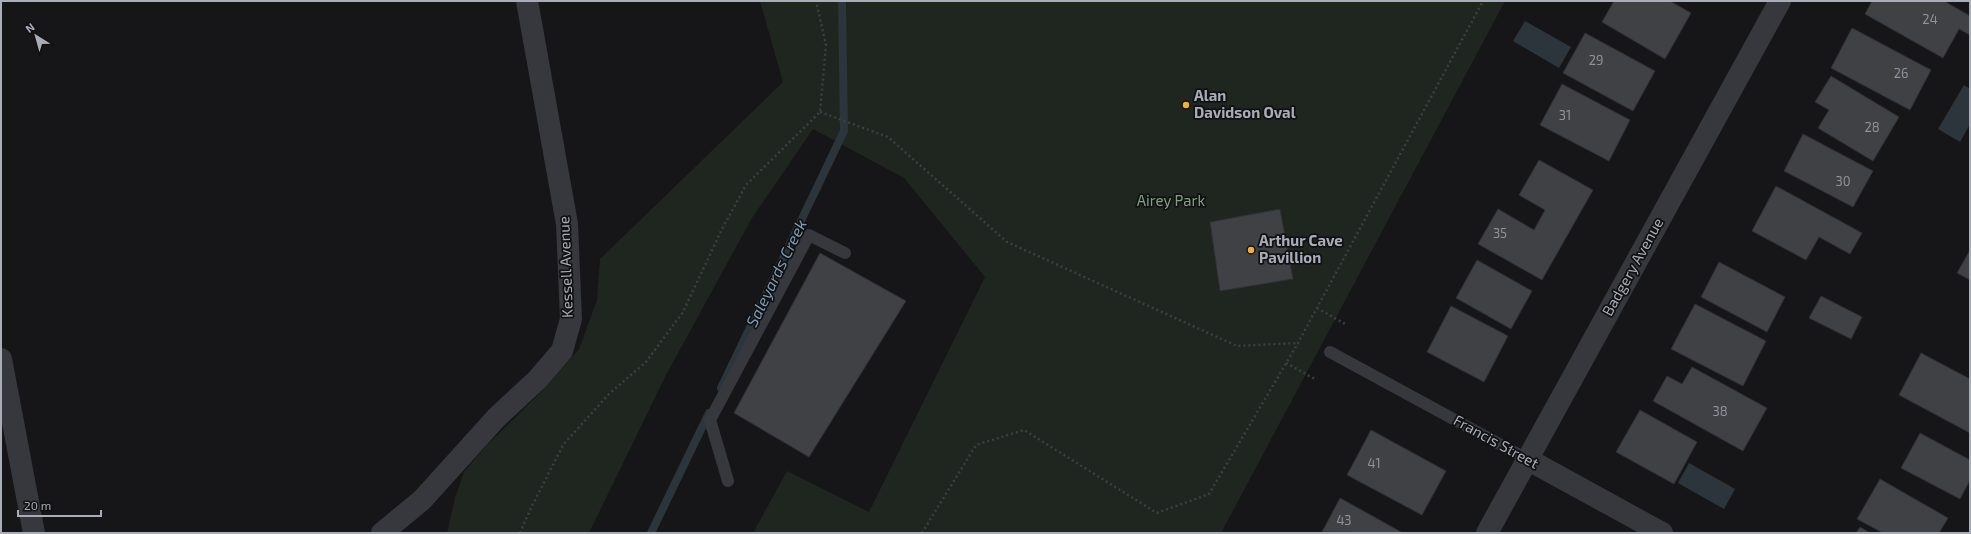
<svg xmlns="http://www.w3.org/2000/svg" width="1971" height="534" font-family="'Exo 2',sans-serif">
  <style>
    .green { fill: #1e261f }
    .water { fill: #2c353c }
    .lines { fill: none; stroke-linecap: round; stroke-linejoin: round }
    .stream { stroke: #2c353c; stroke-width: 8 }
    .building { fill: #404145; stroke: #303034 }
    .path { stroke: #3d3f44; stroke-width: 2.5; stroke-dasharray: 2 3; stroke-linecap: butt }
    .lane { stroke: #37383d; stroke-width: 12 }
    .street { stroke: #37383d; stroke-width: 22 }
    .poi-dot { fill: #f2b134; stroke: #111113; stroke-width: 1.5 }
    .labels { text-anchor: middle; stroke-width: 3.5; stroke-linejoin: round; paint-order: stroke }
    .number-label { font-size: 13px; fill: #8e929b }
    .poi-label { font-size: 15px; font-weight: bold; fill: #a8adb8; stroke: #111113; text-anchor: start }
    .park-label { font-size: 15px; fill: #7fa381; stroke: #111113 }
    .street-label { font-size: 15px; fill: #a8adb8; stroke: #111113 }
    .water-label { font-size: 16px; font-style: italic; fill: #7f9bb3; stroke: #111113 }
  </style>
  <rect width="100%" height="100%" fill="#161618"/>
  <polygon class="green" points="760,1 1505,1 1221,533 753,533 787,471 869,512 985,277 904,178 813,129 752,218 666,375 589,533 447,533 455,498 464,472 485,447 542,391 579,349 597,300 600,259 783,82"/>
  <g class="water">
    <polygon points="1525,21 1571,47 1559,68 1513,41"/>
    <polygon points="1964,85 1970,89 1970,124 1960,142 1938,129"/>
    <polygon points="1689,463 1735,489 1724,509 1678,483"/>
  </g>
  <g class="lines">
    <g class="stream">
      <polyline points="721,388 844,131 842,1"/>
      <polyline points="651,533 709,413"/>
    </g>
  </g>
  <g class="building">
    <polygon points="1614,1 1670,1 1691,13 1665,59 1602,22"/>
    <polygon points="1872,1 1944,1 1970,16 1970,35 1959,29 1943,58 1865,14"/>
    <polygon points="1852,28 1931,70 1910,110 1831,68"/>
    <polygon points="1585,33 1655,71 1633,111 1563,73"/>
    <polygon points="1831,76 1899,117 1873,161 1818,128 1829,110 1815,102"/>
    <polygon points="1562,84 1630,120 1609,161 1540,125"/>
    <polygon points="1803,134 1873,171 1853,207 1784,171"/>
    <polygon points="1539,160 1593,190 1542,280 1478,244 1498,209 1534,230 1545,210 1519,195"/>
    <polygon points="1776,186 1862,233 1850,254 1819,237 1806,260 1752,231"/>
    <polygon points="1280,209 1293,279 1220,291 1210,222"/>
    <polygon points="1970,250 1970,280 1957,273"/>
    <polygon points="820,253 906,301 809,457 734,413"/>
    <polygon points="1477,260 1532,291 1511,329 1456,298"/>
    <polygon points="1719,262 1785,297 1767,332 1701,297"/>
    <polygon points="1821,296 1862,317 1851,339 1809,318"/>
    <polygon points="1695,304 1766,341 1743,386 1671,349"/>
    <polygon points="1451,306 1508,336 1484,382 1427,352"/>
    <polygon points="1921,353 1970,379 1970,433 1899,395"/>
    <polygon points="1692,367 1767,408 1743,451 1653,401 1667,376 1682,384"/>
    <polygon points="1640,410 1697,442 1674,484 1616,452"/>
    <polygon points="1371,430 1446,471 1422,515 1347,475"/>
    <polygon points="1920,433 1970,460 1970,480 1960,499 1901,468"/>
    <polygon points="1880,479 1948,518 1939,533 1883,533 1857,519"/>
    <polygon points="1340,498 1403,533 1322,532"/>
    <polygon points="1860,527 1870,533 1856,533"/>
  </g>
  <g class="lines">
    <g class="path">
      <polyline points="820,112 888,137 1007,242 1237,346 1298,343"/>
      <polyline points="1317,308 1345,324"/>
      <polyline points="1286,363 1315,379"/>
      <polyline points="520,533 531,508 563,445 609,394 646,362 683,312 722,229 746,185 820,112 826,45 816,1"/>
      <polyline points="922,533 976,445 1024,430 1157,513 1209,494 1298,343 1483,1"/>
    </g>
    <g class="lane">
      <polyline points="1330,352 1527,459"/>
      <polyline points="728,481 710,420 809,235 845,253"/>
    </g>
    <g class="street">
      <polyline points="1,359 34,533"/>
      <polyline points="1527,459 1662,533"/>
      <polyline points="382,533 422,500 497,417 537,380 562,351 571,319 567,224 527,1"/>
      <polyline points="1487,533 1780,1"/>
    </g>
  </g>
  <g class="poi-dot">
    <circle cx="1186" cy="105" r="4"/>
    <circle cx="1251" cy="250" r="4"/>
  </g>
  <g class="labels">
    <g class="number-label">
      <text x="1930" y="24">24</text>
      <text x="1596" y="65">29</text>
      <text x="1901" y="78">26</text>
      <text x="1565" y="120">31</text>
      <text x="1872" y="132">28</text>
      <text x="1843" y="186">30</text>
      <text x="1500" y="238">35</text>
      <text x="1720" y="416">38</text>
      <text x="1374" y="468">41</text>
      <text x="1344" y="525">43</text>
    </g>
    <g class="poi-label">
      <text x="1194" y="101">Alan<tspan x="1194" dy="17">Davidson Oval</tspan></text>
      <text x="1259" y="246">Arthur Cave<tspan x="1259" dy="17">Pavillion</tspan></text>
    </g>
    <g class="park-label">
      <text x="1171" y="206">Airey Park</text>
    </g>
    <g class="street-label">
      <text transform="translate(566 267) rotate(-92)" y="5">Kessell Avenue</text>
      <text transform="translate(1633 267) rotate(-61)" y="5">Badgery Avenue</text>
      <text transform="translate(1496 442) rotate(29)" y="5">Francis Street</text>
    </g>
    <g class="water-label">
      <text transform="translate(776 273) rotate(-64)" y="6">Saleyards Creek</text>
    </g>
  </g>
  <rect width="1971" height="534" fill="none" stroke="#a8adb8" stroke-width="4"/>
  <g transform="translate(36 36) rotate(323)" stroke="#111113" stroke-width="3" paint-order="stroke">
  <path d="M0-3L7 15L0 10L-7 15Z" fill="#a8adb8"/>
  <text y="-6" font-size="11" font-weight="bold" text-anchor="middle" fill="#a8adb8">N</text>
  </g>
  <path d="M18 510v6h83v-6" fill="none" stroke="#a8adb8" stroke-width="2"/>
  <text x="24" y="510" font-size="12" fill="#a8adb8" stroke="#111113" stroke-width="3" paint-order="stroke">20 m</text>
</svg>
